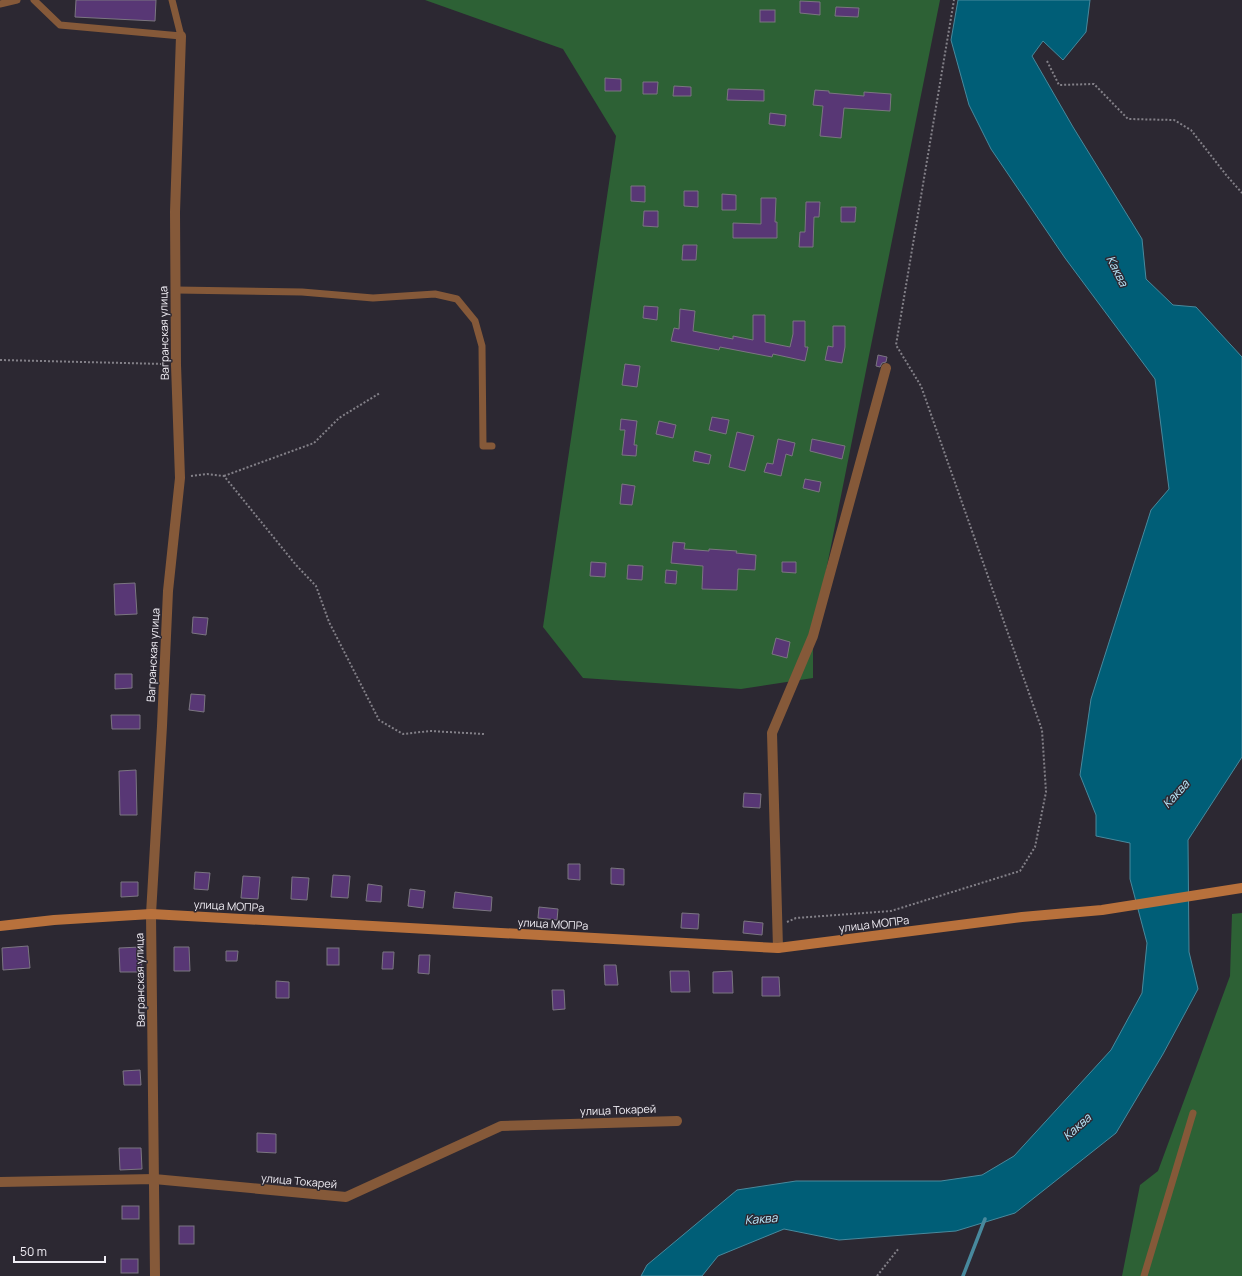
<svg xmlns="http://www.w3.org/2000/svg" width="1242" height="1276" font-family="Manrope,sans-serif">
  <style>
    .green { fill: #2d6135 }
    .water { fill: #005e77; stroke: #48899d }
    .lines { fill: none; stroke-linecap: round; stroke-linejoin: round }
    .stream { stroke: #48899d; stroke-width: 3.5 }
    .building { fill: #583775; stroke: #7b7681 }
    .path { stroke: #838088; stroke-width: 2; stroke-dasharray: 2 2; stroke-linecap: butt }
    .service { stroke: #855939; stroke-width: 7 }
    .minor { stroke: #855939; stroke-width: 10 }
    .secondary { stroke: #b8713c; stroke-width: 10 }
    .labels { text-anchor: middle; stroke-width: 3; stroke-linejoin: round; paint-order: stroke }
    .street-label { font-size: 11px; fill: #f1eef5; stroke: #2c2832 }
    .water-label { font-size: 12px; font-style: italic; fill: #bae9fb; stroke: #2c2832 }
  </style>
  <rect width="100%" height="100%" fill="#2c2832"/>
  <g class="green">
    <polygon points="425,0 940,0 813,636 813,678 741,689 583,678 543,627 616,136 563,49"/>
    <polygon points="1242,913 1242,1276 1122,1276 1140,1185 1158,1171 1230,976 1232,914"/>
  </g>
  <polygon class="water" points="958,0 1090,0 1086,32 1063,60 1043,41 1032,56 1073,127 1142,239 1146,279 1173,305 1196,307 1242,357 1242,757 1188,840 1189,952 1198,989 1163,1054 1116,1133 1015,1213 956,1231 839,1240 784,1229 718,1256 702,1276 641,1276 647,1265 737,1190 796,1181 941,1181 982,1175 1014,1156 1111,1050 1142,993 1147,943 1130,879 1130,843 1096,836 1096,815 1080,775 1091,699 1151,510 1169,489 1155,379 1065,258 991,149 969,105 951,40"/>
  <g class="lines">
    <polyline class="stream" points="963,1276 985,1219"/>
  </g>
  <g class="building">
    <polygon points="76,0 156,0 155,21 75,17"/>
    <polygon points="800,1 820,2 820,15 800,13"/>
    <polygon points="836,7 859,8 858,17 835,16"/>
    <rect x="760" y="10" width="15" height="12"/>
    <polygon points="605,78 621,79 621,91 605,91"/>
    <polygon points="643,82 658,82 657,94 643,94"/>
    <polygon points="674,86 691,87 691,96 673,96"/>
    <polygon points="728,89 764,90 764,101 727,100"/>
    <polygon points="815,90 829,91 829,93 864,96 864,92 891,94 890,111 844,108 841,138 820,136 823,106 813,105"/>
    <polygon points="770,113 786,115 785,126 769,124"/>
    <polygon points="631,186 645,186 645,202 631,201"/>
    <polygon points="684,191 698,191 698,207 684,206"/>
    <polygon points="722,194 736,195 736,210 722,210"/>
    <polygon points="761,198 776,198 775,222 777,222 777,238 733,238 733,223 761,224"/>
    <polygon points="806,202 820,202 819,217 814,217 813,247 799,247 800,232 805,232"/>
    <polygon points="841,207 856,207 855,222 841,222"/>
    <polygon points="644,211 658,211 658,227 643,226"/>
    <polygon points="683,245 697,245 696,260 682,260"/>
    <polygon points="644,306 658,307 657,320 643,318"/>
    <polygon points="680,309 695,311 693,331 733,339 733,336 753,340 753,315 765,315 765,342 790,347 793,334 793,321 805,321 805,347 808,347 805,361 773,354 772,357 720,347 719,350 671,341 674,328 679,329"/>
    <polygon points="833,326 845,326 845,347 842,363 825,360 828,346 833,347"/>
    <polygon points="878,355 887,357 886,362 882,363 880,367 876,366"/>
    <polygon points="625,364 640,366 637,387 622,385"/>
    <polygon points="712,417 729,420 726,434 709,430"/>
    <polygon points="621,419 637,421 634,445 637,445 636,456 622,455 625,430 620,430"/>
    <polygon points="659,421 676,425 673,438 656,434"/>
    <polygon points="737,432 754,436 745,471 729,467"/>
    <polygon points="778,439 795,443 792,456 786,454 781,476 764,472 767,463 773,464"/>
    <polygon points="812,439 845,446 842,459 810,451"/>
    <polygon points="695,451 711,455 709,464 693,461"/>
    <polygon points="805,479 821,482 819,492 803,488"/>
    <polygon points="622,484 635,486 632,505 620,504"/>
    <polygon points="673,542 685,543 684,549 709,551 709,549 737,551 736,553 756,555 755,570 738,569 737,590 702,589 703,566 671,563"/>
    <polygon points="591,562 606,563 605,577 590,576"/>
    <polygon points="782,562 796,562 796,573 782,572"/>
    <polygon points="628,565 643,566 642,580 627,579"/>
    <polygon points="666,570 677,571 676,584 665,583"/>
    <polygon points="135,583 137,614 115,615 114,584"/>
    <polygon points="193,617 208,618 206,635 192,633"/>
    <polygon points="776,638 790,642 787,658 772,654"/>
    <polygon points="115,674 132,674 132,688 115,689"/>
    <polygon points="191,694 205,695 204,712 189,710"/>
    <polygon points="111,715 140,715 140,729 112,729"/>
    <polygon points="136,770 137,815 120,815 119,771"/>
    <polygon points="744,793 761,794 760,808 743,807"/>
    <polygon points="568,864 580,864 580,880 568,879"/>
    <polygon points="611,868 624,869 624,885 611,884"/>
    <polygon points="195,872 210,873 208,890 194,889"/>
    <polygon points="333,875 350,876 348,898 331,897"/>
    <polygon points="243,876 260,877 258,899 241,898"/>
    <polygon points="292,877 309,878 307,900 291,899"/>
    <polygon points="121,882 138,882 138,896 121,897"/>
    <polygon points="368,884 382,886 381,902 366,901"/>
    <polygon points="410,889 425,891 423,908 408,906"/>
    <polygon points="455,892 492,897 491,911 453,908"/>
    <polygon points="539,907 558,909 557,920 538,918"/>
    <polygon points="682,913 699,914 698,929 681,928"/>
    <polygon points="744,921 763,923 762,935 743,933"/>
    <polygon points="28,946 30,968 3,970 2,948"/>
    <polygon points="141,947 142,972 120,972 119,948"/>
    <polygon points="174,947 189,947 190,971 174,971"/>
    <rect x="327" y="948" width="12" height="17"/>
    <polygon points="226,951 238,951 237,961 226,961"/>
    <polygon points="383,952 394,952 393,969 382,969"/>
    <polygon points="419,955 430,955 429,974 418,973"/>
    <polygon points="604,965 616,965 618,985 605,985"/>
    <polygon points="670,971 689,971 690,992 671,992"/>
    <polygon points="732,971 733,993 713,993 713,972"/>
    <polygon points="762,977 779,977 780,996 762,996"/>
    <polygon points="276,981 289,982 289,998 276,998"/>
    <polygon points="552,990 564,990 565,1009 553,1010"/>
    <polygon points="140,1070 141,1085 124,1085 123,1071"/>
    <polygon points="257,1133 276,1134 276,1153 257,1152"/>
    <polygon points="119,1148 141,1148 142,1169 120,1170"/>
    <rect x="122" y="1206" width="17" height="13"/>
    <rect x="179" y="1226" width="15" height="18"/>
    <rect x="121" y="1259" width="17" height="14"/>
  </g>
  <g class="lines">
    <g class="path">
      <polyline points="1047,61 1059,85 1094,84 1128,119 1174,120 1191,130 1227,176 1242,193"/>
      <polyline points="0,360 165,364"/>
      <polyline points="191,476 207,474 224,476 296,565 316,586 329,622 379,720 403,734 430,731 484,734"/>
      <polyline points="224,476 314,443 339,418 380,393"/>
      <polyline points="787,922 796,918 891,911 1020,871 1035,847 1046,792 1042,730 921,386 896,345 954,0"/>
      <polyline points="877,1276 899,1248"/>
    </g>
    <g class="service">
      <polyline points="34,0 60,25 181,36 172,0"/>
      <polyline points="0,4 17,0"/>
      <polyline points="176,290 302,292 373,298 435,294 457,299 475,321 482,346 483,446 492,446"/>
      <polyline points="1144,1276 1193,1113"/>
    </g>
    <g class="minor">
      <polyline points="778,948 772,733 813,636 886,368"/>
      <polyline points="0,1182 154,1179 346,1197 501,1126 677,1121"/>
      <polyline points="155,1276 151,914 162,726 168,591 180,478 176,365 175,212 181,36"/>
    </g>
    <polyline class="secondary" points="0,926 54,920 151,914 778,948 1022,917 1102,910 1242,888"/>
  </g>
  <g class="labels">
    <g class="street-label">
      <text transform="translate(164 333) rotate(-91)" y="4">Вагранская улица</text>
      <text transform="translate(153 655) rotate(-87)" y="4">Вагранская улица</text>
      <text transform="translate(229 906) rotate(3)" y="4">улица МОПРа</text>
      <text transform="translate(553 924) rotate(3)" y="4">улица МОПРа</text>
      <text transform="translate(874 924) rotate(-7)" y="4">улица МОПРа</text>
      <text transform="translate(140 980) rotate(-91)" y="4">Вагранская улица</text>
      <text transform="translate(618 1110) rotate(-2)" y="4">улица Токарей</text>
      <text transform="translate(299 1181) rotate(5)" y="4">улица Токарей</text>
    </g>
    <g class="water-label">
      <text transform="translate(1117 271) rotate(63)" y="4">Каква</text>
      <text transform="translate(1176 794) rotate(-48)" y="4">Каква</text>
      <text transform="translate(1077 1127) rotate(-42)" y="4">Каква</text>
      <text transform="translate(761 1219) rotate(-4)" y="4">Каква</text>
    </g>
  </g>
  <path d="M14 1256v6h91v-6" fill="none" stroke="#f1eef5" stroke-width="2"/>
  <text x="20" y="1256" font-size="12" fill="#f1eef5" stroke="#2c2832" stroke-width="3" paint-order="stroke">50 m</text>
</svg>
